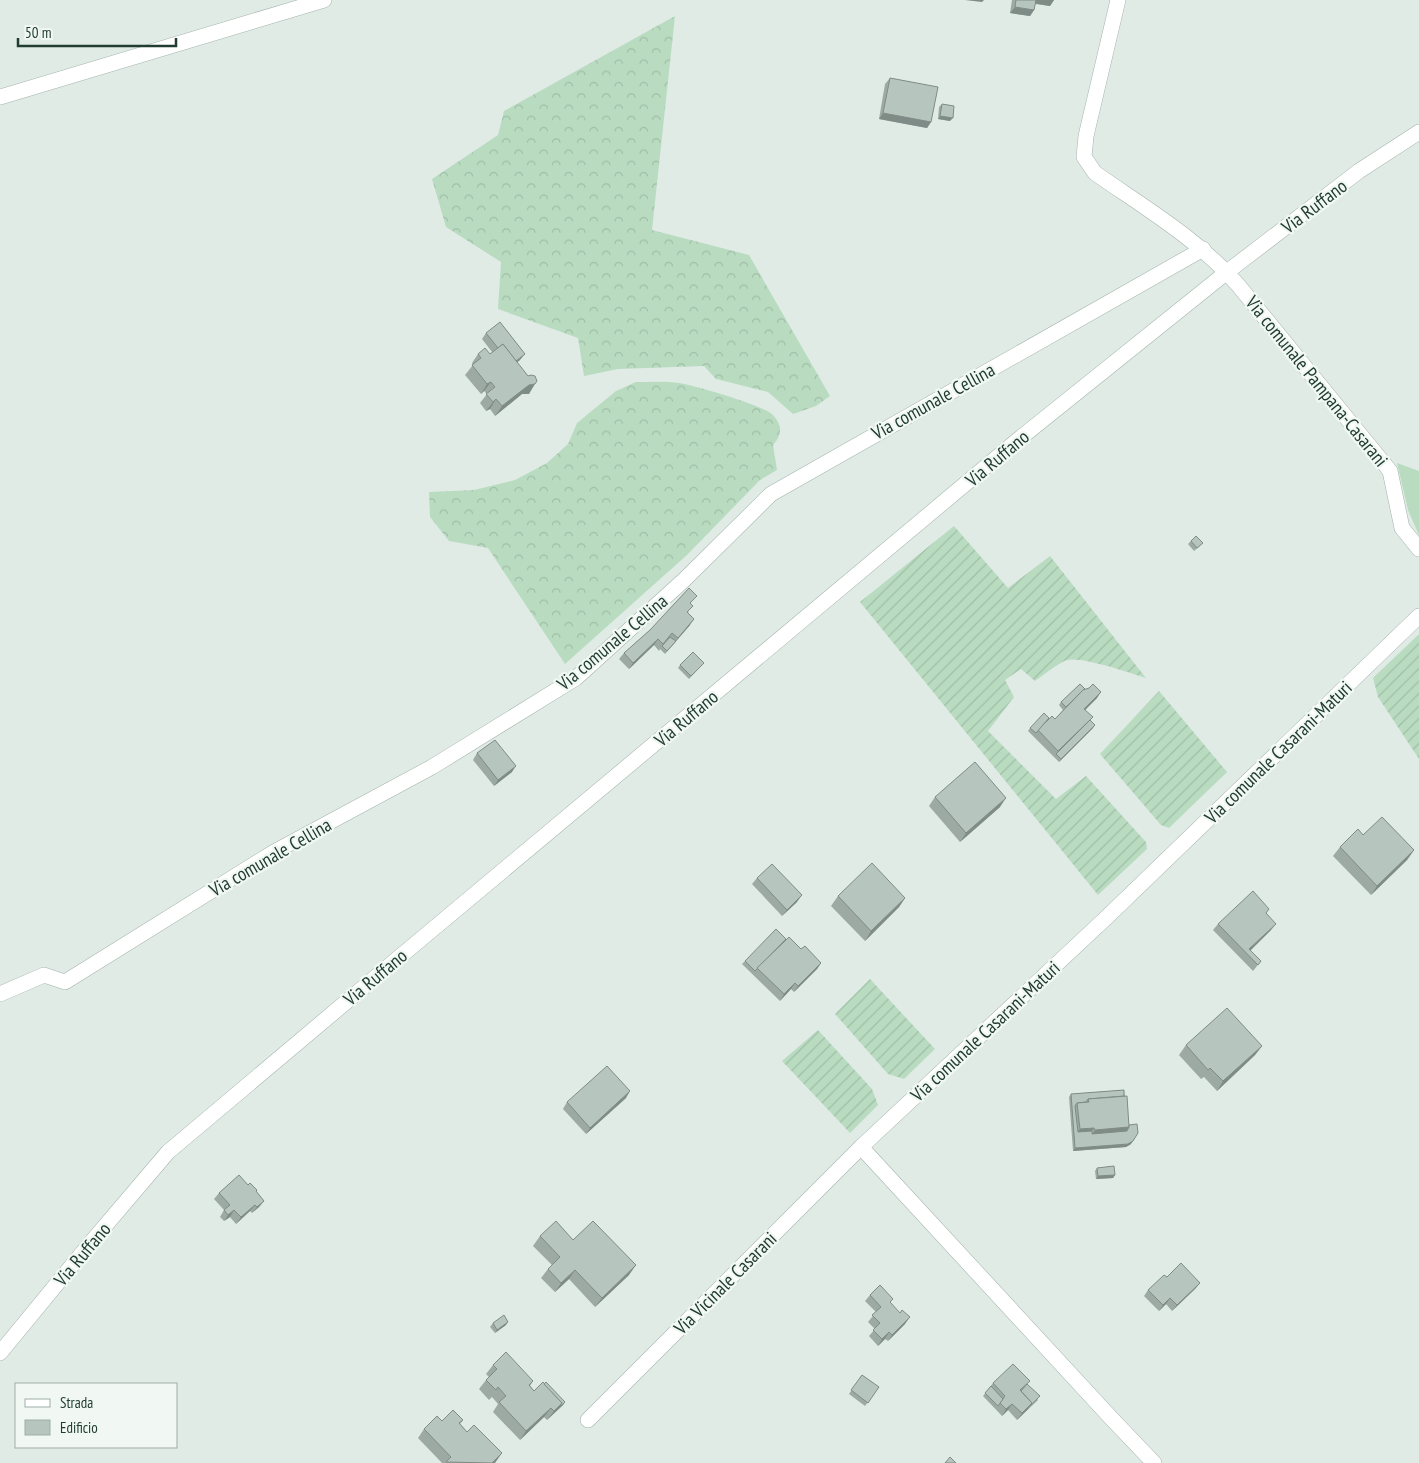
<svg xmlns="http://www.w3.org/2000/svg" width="1419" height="1463" font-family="'PT Sans Narrow',sans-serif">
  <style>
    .grass { fill: #b9dcc1 }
    .forest { fill: url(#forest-crowns) }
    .garden { fill: url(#garden-furrows) }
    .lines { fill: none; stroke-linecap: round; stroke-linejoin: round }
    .minor-casing { stroke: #a3b3ad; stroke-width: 16 }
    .tertiary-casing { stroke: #a3b3ad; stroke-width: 16 }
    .minor { stroke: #fff; stroke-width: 15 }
    .tertiary { stroke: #fff; stroke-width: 15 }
    .wall { fill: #9daaa4 }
    .shaded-wall { fill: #7f8b86 }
    .building { fill: #b6c6bf; stroke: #7f8b86 }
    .labels { text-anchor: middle; stroke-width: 4.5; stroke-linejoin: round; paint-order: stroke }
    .street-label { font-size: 19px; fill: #213c33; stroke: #f1f8f4 }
  </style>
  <defs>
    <pattern id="forest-crowns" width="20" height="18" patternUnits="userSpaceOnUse" patternTransform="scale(1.25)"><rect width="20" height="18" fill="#b9dcc1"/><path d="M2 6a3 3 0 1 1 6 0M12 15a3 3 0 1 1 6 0" fill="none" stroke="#9fbea6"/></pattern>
    <pattern id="garden-furrows" width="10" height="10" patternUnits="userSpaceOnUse" patternTransform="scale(1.25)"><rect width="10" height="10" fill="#b9dcc1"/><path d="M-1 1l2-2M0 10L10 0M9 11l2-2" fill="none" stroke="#9fbea6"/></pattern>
  </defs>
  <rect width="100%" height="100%" fill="#e0ebe6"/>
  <polygon class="grass" points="1397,463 1419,471 1419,535 1408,510"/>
  <g class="forest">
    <polygon points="675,16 652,230 749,255 830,396 816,406 793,414 768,392 716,379 704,366 618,369 584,376 578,338 498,309 501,262 446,227 432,179 498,135 504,111"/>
    <path d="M636,382C650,382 665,381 679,383C694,385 765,406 773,415C783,426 782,435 773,445L777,470L760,480L687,555L565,664L488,548L449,541L430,517L429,492L474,490L515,480L547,463L568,444L577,423L616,391Z"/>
  </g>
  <g class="garden">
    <path d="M954,526L1008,588L1050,556L1146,678C1131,673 1081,656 1067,660C1060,662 1042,676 1035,681L1021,669L1005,680L1014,697L988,731L1056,799L1086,776L1146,842L1147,849L1098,895L860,602Z"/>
    <polygon points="1418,635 1419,635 1419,759 1378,697 1373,678"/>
    <polygon points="1159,691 1227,772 1169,828 1161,825 1100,754"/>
    <polygon points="870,979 935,1049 904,1079 888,1074 835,1014"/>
    <polygon points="818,1030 872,1089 878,1105 850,1133 782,1061"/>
  </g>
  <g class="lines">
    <g class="minor-casing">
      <g id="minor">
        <path d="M1118,0L1086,136L1084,157L1095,173C1145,208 1198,239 1238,285L1390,471L1402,528L1419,549"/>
        <polyline points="0,97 324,0"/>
        <polyline points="0,994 44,975 65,982 274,852 432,767 576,678 684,580 771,494 1203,249"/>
        <polyline points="588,1420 861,1147"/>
        <polyline points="1154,1463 1112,1419 861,1147 1107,917 1419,616"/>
      </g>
    </g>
    <g class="tertiary-casing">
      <polyline id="tertiary" points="0,1353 88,1246 168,1152 384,970 1019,439 1227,272 1359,171 1419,132"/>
    </g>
    <use href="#minor" class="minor"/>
    <use href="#tertiary" class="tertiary"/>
  </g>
  <g class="wall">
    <polygon points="1012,0 1054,0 1050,6 1035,4 1034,10 1030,16 1010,13"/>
    <polygon points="890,78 931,122 927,128 879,119 885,84"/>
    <polygon points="942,104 950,121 938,119 939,107"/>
    <polygon points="486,333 520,360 517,362 529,394 522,394 495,416 490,409 486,411 480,403 487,394 484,391 481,394 465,375 473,365 472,363 478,354 490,354 492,352 482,339"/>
    <polygon points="1191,541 1200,546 1194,551 1188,544"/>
    <polygon points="691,604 688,613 690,625 665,654 660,649 659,651 654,645 629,669 619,659 624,653 650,630"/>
    <polygon points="704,663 689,679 678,668 680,665"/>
    <polygon points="1085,689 1097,698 1085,710 1090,720 1093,728 1059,762 1028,731 1030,728 1049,718 1055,719 1063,710 1059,705 1061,702"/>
    <polygon points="477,753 512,772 494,786 473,760"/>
    <polygon points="935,797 1000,807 960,842 929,806"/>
    <polygon points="1363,835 1414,850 1407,860 1371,895 1333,856 1340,847"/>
    <polygon points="757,878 797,902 782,916 752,884"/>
    <polygon points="838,896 905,898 899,907 865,941 831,906"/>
    <polygon points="1266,914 1271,930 1250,950 1261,961 1253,971 1213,930 1218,924"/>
    <polygon points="786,939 821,963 817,969 794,992 791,989 780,1001 742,964 745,961"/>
    <polygon points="1186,1045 1262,1046 1255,1055 1217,1091 1204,1077 1201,1079 1179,1055"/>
    <polygon points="1124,1090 1131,1144 1126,1147 1073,1151 1069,1097 1071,1094"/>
    <polygon points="626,1098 586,1134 563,1109 567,1102"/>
    <polygon points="1097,1168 1115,1175 1113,1178 1096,1179 1095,1171"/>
    <polygon points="248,1185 257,1190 256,1192 264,1201 259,1207 252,1213 250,1211 236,1224 230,1217 224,1221 220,1217 224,1210 214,1199 219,1193"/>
    <polygon points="540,1236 573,1240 629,1275 595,1307 569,1279 555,1292 541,1278 548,1269 552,1265 533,1246"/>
    <polygon points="1167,1277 1200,1283 1195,1289 1172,1311 1166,1304 1159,1311 1144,1296 1148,1290"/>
    <polygon points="870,1295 890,1303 905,1324 888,1341 885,1339 878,1346 869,1336 875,1329 868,1322 876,1312 865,1301"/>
    <polygon points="493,1323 506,1325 495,1333 490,1327"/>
    <polygon points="493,1365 533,1381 530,1386 534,1391 565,1402 563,1405 547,1420 544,1417 520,1440 493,1412 498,1404 492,1397 489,1400 479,1389 486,1380 489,1377 486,1374"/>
    <polygon points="862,1375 879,1387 865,1406 849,1394"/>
    <polygon points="993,1383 1027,1384 1038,1400 1017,1420 1008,1410 1002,1416 983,1396"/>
    <polygon points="463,1420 460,1424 495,1463 442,1463 418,1438 424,1429 442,1421"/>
  </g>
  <g class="shaded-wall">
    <polygon points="965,0 984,0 982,2"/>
    <polygon points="1034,0 1054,0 1050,6 1032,3"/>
    <polygon points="1015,7 1034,10 1030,16 1010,13"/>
    <polygon points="883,113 931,122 927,128 879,119"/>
    <polygon points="940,116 953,118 950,121 938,119"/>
    <polygon points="525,354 520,360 509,369 514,363"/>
    <polygon points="491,382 484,391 481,394 487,384"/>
    <polygon points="535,384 529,394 522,394 495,416 502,406 529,385"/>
    <polygon points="496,399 490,409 486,411 493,402"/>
    <polygon points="694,619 690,625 665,654 678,638"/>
    <polygon points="658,639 654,645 629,669 633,663"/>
    <polygon points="1101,692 1097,698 1080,715 1084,709"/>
    <polygon points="1095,725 1093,728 1059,762 1061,759"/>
    <polygon points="516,766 512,772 494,786 498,780"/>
    <polygon points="1006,798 1000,807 960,842 966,833"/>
    <polygon points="1414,850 1407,860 1371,895 1377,886"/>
    <polygon points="802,895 797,902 782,916 787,910"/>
    <polygon points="905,898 899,907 865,941 871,931"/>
    <polygon points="1276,924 1271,930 1247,954 1249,949"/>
    <polygon points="821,963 817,969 794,992 798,986"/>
    <polygon points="795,983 791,989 780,1001 784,994"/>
    <polygon points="1262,1046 1255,1055 1217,1091 1223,1081"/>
    <polygon points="630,1091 626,1098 586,1134 590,1128"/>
    <polygon points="1129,1127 1125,1134 1090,1137 1095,1130"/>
    <polygon points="1094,1128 1090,1134 1075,1135 1080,1129"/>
    <polygon points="1133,1141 1131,1144 1126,1147 1073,1151 1075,1148"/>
    <polygon points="1115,1175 1113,1178 1096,1179 1098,1176"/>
    <polygon points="264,1201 259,1207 252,1213 257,1207"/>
    <polygon points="255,1205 250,1211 236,1224 241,1217"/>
    <polygon points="234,1210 230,1217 224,1221 228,1215"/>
    <polygon points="636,1265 629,1275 595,1307 602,1298"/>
    <polygon points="575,1270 569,1279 555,1292 561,1283"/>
    <polygon points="1200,1283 1195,1289 1172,1311 1177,1305"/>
    <polygon points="1170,1298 1166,1304 1159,1311 1163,1305"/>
    <polygon points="910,1317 905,1324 888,1341 892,1335"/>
    <polygon points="508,1322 506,1325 495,1333 497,1330"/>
    <polygon points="889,1332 885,1339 878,1346 882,1339"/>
    <polygon points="565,1402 563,1405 547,1420 554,1411 562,1403"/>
    <polygon points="1032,1403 1028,1409 1017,1420 1022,1413"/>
    <polygon points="1012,1404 1008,1410 1002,1416 1006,1409"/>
    <polygon points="551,1408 544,1417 520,1440 526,1431"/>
    <polygon points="502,1453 495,1463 492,1463"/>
  </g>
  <g class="building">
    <polygon points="1016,0 1036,0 1034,10 1015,7"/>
    <polygon points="890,78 938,87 931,122 883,113"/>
    <polygon points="942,104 954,106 953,118 940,116"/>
    <polygon points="500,322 525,354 516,361 503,344 498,348 486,333"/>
    <polygon points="503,344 528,376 531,375 535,376 537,381 535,384 529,385 502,406 496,399 493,402 486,394 495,387 491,382 487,384 472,365 481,358 478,354 485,348 490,354"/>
    <polygon points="1196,536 1203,543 1197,548 1191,541"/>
    <polygon points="689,588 697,596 690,603 693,606 687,612 694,619 678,638 672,633 663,644 658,639 633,663 624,653 650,630"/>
    <polygon points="670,637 676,641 667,651 662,646"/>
    <polygon points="693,652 704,663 691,676 680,665"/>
    <polygon points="1080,684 1085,689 1083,690 1066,707 1061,702"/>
    <polygon points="1093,684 1101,692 1084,709 1093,717 1058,751 1038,730 1052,716 1055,719 1083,690 1089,688"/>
    <polygon points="1044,713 1049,718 1036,733 1030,728"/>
    <polygon points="1090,720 1095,725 1061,759 1056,754"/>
    <polygon points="495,740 516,766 498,780 477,753"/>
    <polygon points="975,762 1006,798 966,833 935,797"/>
    <polygon points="1382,817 1414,850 1377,886 1340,847 1358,829 1363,835"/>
    <polygon points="872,863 905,898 871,931 838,896"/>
    <polygon points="772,864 802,895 787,910 757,878"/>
    <polygon points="1253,891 1269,909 1266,913 1276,924 1249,949 1261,961 1258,965 1218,924"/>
    <polygon points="776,929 786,939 755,971 745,961"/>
    <polygon points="789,937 801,949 805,946 821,963 798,986 795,983 784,994 757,968"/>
    <polygon points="1227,1008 1262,1046 1223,1081 1210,1068 1208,1070 1186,1045"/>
    <polygon points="607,1066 630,1091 590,1128 567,1102"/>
    <polygon points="1124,1090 1124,1096 1088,1099 1086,1102 1077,1103 1075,1106 1078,1132 1092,1131 1092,1134 1127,1131 1129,1127 1129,1125 1137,1124 1138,1133 1133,1141 1128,1144 1075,1148 1071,1094"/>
    <polygon points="1127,1096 1129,1127 1095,1130 1094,1128 1080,1129 1077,1103 1089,1102 1088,1099"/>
    <polygon points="1114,1166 1115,1175 1098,1176 1097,1168"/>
    <polygon points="239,1175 248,1185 250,1183 257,1190 256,1191 264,1201 257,1207 255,1205 241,1217 234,1210 228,1215 224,1210 230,1205 219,1193"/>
    <polygon points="556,1221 573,1240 593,1221 636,1265 602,1298 575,1270 561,1283 548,1269 560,1257 540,1236"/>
    <polygon points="1181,1263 1200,1283 1177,1305 1170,1298 1163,1305 1148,1290 1164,1275 1167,1277"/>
    <polygon points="880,1285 893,1299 890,1302 900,1313 902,1310 910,1317 892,1335 889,1332 882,1339 873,1330 880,1323 872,1315 881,1307 870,1295"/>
    <polygon points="504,1315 508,1322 497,1330 493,1323"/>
    <polygon points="506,1352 533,1381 529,1385 534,1391 543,1382 562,1403 554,1411 551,1408 526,1431 499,1402 506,1396 498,1387 496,1390 486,1380 497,1369 493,1365"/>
    <polygon points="1013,1364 1030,1381 1020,1390 1032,1403 1022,1413 1012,1404 1006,1409 1000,1403 1005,1396 993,1383"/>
    <polygon points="862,1375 879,1387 868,1403 851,1390"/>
    <polygon points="546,1382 565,1402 558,1409 562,1403 544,1384"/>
    <polygon points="1027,1384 1040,1396 1030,1406 1032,1403 1021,1391"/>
    <polygon points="991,1386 1003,1399 998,1406 985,1393"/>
    <polygon points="453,1410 463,1420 459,1423 467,1432 474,1425 502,1453 492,1463 446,1462 451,1457 424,1429 437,1416 442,1421"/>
    <polygon points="950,1457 956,1463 945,1463"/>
  </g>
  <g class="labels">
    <g class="street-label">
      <text transform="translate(1314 206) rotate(-37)" y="7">Via Ruffano</text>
      <text transform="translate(1317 381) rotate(51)" y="7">Via comunale Pampana-Casarani</text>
      <text transform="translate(933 401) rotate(-29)" y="7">Via comunale Cellina</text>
      <text transform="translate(997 458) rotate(-40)" y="7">Via Ruffano</text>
      <text transform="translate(612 642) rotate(-40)" y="7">Via comunale Cellina</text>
      <text transform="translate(686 718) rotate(-40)" y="7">Via Ruffano</text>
      <text transform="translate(1278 752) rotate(-44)" y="7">Via comunale Casarani-Maturi</text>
      <text transform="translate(270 857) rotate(-30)" y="7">Via comunale Cellina</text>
      <text transform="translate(375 977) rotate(-40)" y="7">Via Ruffano</text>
      <text transform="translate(985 1031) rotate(-43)" y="7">Via comunale Casarani-Maturi</text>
      <text transform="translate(82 1254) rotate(-50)" y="7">Via Ruffano</text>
      <text transform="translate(725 1283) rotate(-45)" y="7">Via Vicinale Casarani</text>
    </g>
  </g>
  <rect x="15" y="1383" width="162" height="65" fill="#f1f8f4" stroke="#9eada7"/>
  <rect x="25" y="1399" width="25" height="8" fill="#ffffff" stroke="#9eada7"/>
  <text x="60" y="1408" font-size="15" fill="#213c33">Strada</text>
  <rect x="25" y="1420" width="25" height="15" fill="#b6c6bf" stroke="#9eada7"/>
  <text x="60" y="1433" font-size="15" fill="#213c33">Edificio</text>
  <path d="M18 38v8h158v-8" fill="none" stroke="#213c33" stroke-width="2.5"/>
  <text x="25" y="38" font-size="15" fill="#213c33" stroke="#f1f8f4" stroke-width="4" paint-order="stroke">50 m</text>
</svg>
